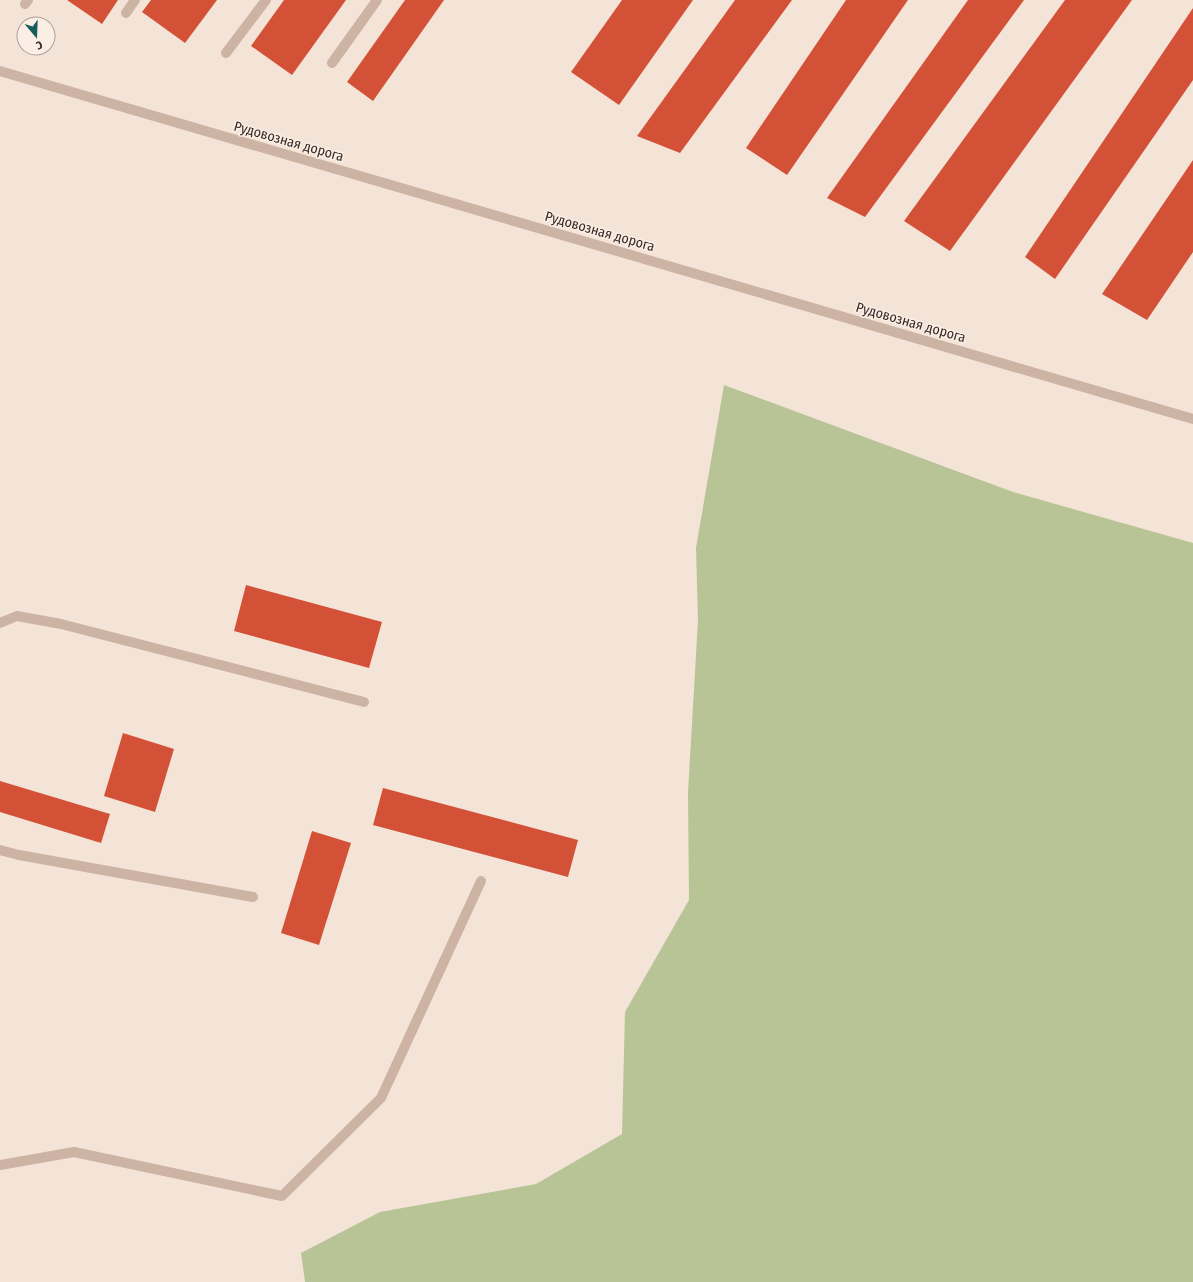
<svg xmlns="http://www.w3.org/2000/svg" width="1193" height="1282" font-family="'Fira Sans Condensed',sans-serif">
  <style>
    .green { fill: #b8c496 }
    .building { fill: #d35137 }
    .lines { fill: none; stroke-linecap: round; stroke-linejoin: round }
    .lane { stroke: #cdb3a3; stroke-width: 10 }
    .street { stroke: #cdb3a3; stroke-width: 10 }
    .labels { text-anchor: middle; stroke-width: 3; stroke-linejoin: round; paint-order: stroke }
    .street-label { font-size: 14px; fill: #372a26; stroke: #fbefe5 }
  </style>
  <rect width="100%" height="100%" fill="#f4e4d8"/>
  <polygon class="green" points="724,385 1013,492 1193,543 1193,1282 305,1282 301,1253 380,1212 536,1184 622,1134 625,1012 689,900 688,792 698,620 696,548"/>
  <g class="building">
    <polygon points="67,0 118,0 102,24"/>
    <polygon points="151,0 217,0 185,43 142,12"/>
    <polygon points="284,0 346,0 292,75 251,46"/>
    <polygon points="405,0 444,0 373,101 347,82"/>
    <polygon points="622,0 693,0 619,105 571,72"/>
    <polygon points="735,0 792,0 680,153 637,136"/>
    <polygon points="846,0 908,0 787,175 746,148"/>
    <polygon points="968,0 1024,0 865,217 827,198"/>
    <polygon points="1065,0 1132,0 950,251 904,221"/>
    <polygon points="1193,8 1193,80 1055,279 1025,257"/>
    <polygon points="1193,160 1193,252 1147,320 1102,294"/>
    <polygon points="246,585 382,622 369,668 234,631"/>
    <polygon points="123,733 174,749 155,812 104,796"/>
    <polygon points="0,781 110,814 101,843 0,812"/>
    <polygon points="383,788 578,840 568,877 373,825"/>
    <polygon points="312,831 351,843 319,945 281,933"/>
  </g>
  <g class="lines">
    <g class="lane">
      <polyline points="25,4 28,0"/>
      <polyline points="126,13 135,0"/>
      <polyline points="226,53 266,0"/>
      <polyline points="332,63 377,0"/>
      <polyline points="0,623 17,616 61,624 364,702"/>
      <polyline points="0,850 19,855 253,897"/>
      <polyline points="0,1165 74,1152 282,1196 381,1098 481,881"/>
    </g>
    <polyline class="street" points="0,71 1193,419"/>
  </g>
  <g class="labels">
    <g class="street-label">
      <text transform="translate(289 141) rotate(16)" y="5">Рудовозная дорога</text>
      <text transform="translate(600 231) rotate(16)" y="5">Рудовозная дорога</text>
      <text transform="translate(911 322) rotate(16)" y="5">Рудовозная дорога</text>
    </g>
  </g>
  <g transform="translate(36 36) rotate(161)"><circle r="19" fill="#fbefe5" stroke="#ada099"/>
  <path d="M0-3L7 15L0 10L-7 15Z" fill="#175d5c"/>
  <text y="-6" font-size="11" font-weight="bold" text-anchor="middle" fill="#372a26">С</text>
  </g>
</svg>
